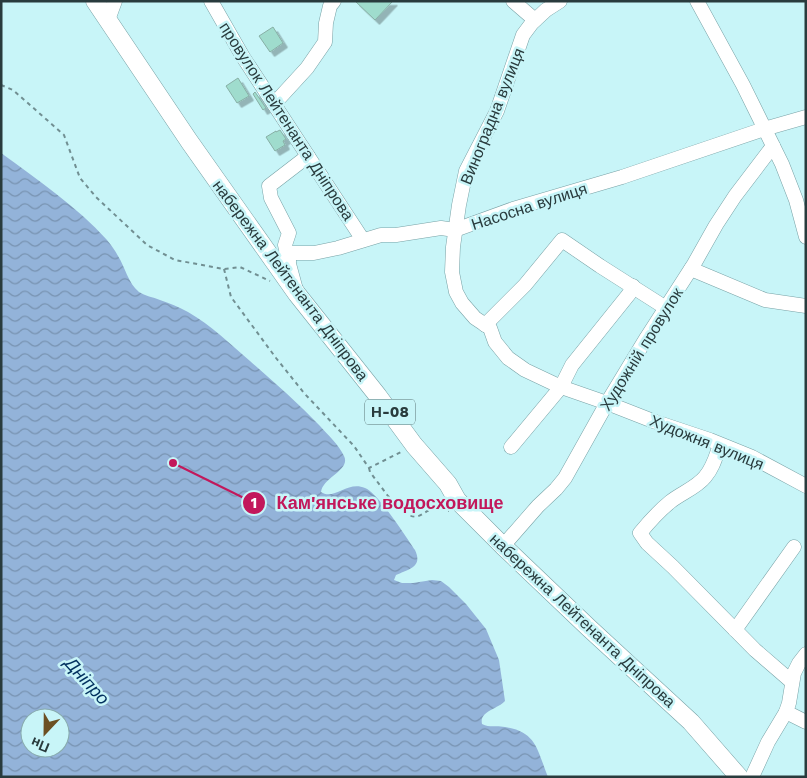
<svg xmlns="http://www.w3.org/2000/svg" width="807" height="778" font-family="'Work Sans',sans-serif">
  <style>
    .water { fill: url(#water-waves); fill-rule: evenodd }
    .building { fill: #9fdccd; stroke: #87afa5; filter: url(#shadow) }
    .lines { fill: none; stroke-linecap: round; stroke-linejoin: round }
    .minor-casing { stroke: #78a2a6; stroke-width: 15 }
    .major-casing { stroke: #78a2a6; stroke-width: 19 }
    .path { stroke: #718f92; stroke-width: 2; stroke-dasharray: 4 4; stroke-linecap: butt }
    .minor { stroke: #fff; stroke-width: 14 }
    .major { stroke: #fff; stroke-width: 18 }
    .labels { text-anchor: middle; stroke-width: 5; stroke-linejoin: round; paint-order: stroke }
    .shield { fill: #c8f5f8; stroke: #597375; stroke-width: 1 }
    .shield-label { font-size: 15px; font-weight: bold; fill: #293b3d }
    .street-label { font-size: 16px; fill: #293b3d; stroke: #c8f5f8 }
    .water-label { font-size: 18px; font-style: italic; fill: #02315f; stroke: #c8f5f8 }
    .leader { fill: none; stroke: #c2185b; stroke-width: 2 }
    .callout-dot { fill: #c2185b; stroke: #c8f5f8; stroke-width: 2 }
    .mark-label { font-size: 15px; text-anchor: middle; font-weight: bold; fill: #fff }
    .callout-label { font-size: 18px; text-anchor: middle; font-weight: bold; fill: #c2185b; stroke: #c8f5f8; stroke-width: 5; stroke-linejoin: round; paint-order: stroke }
  </style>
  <defs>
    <pattern id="water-waves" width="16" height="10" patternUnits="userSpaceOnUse" patternTransform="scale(1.25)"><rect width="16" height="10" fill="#93b3d9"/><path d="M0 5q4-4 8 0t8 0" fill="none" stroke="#7893b1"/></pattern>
    <filter id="shadow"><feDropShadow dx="4.5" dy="4.5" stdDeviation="0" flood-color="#0004"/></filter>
  </defs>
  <rect width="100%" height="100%" fill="#c8f5f8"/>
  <path class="water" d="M1,153C38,180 76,206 107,240C111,245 115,250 118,256C125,267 128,283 139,292C145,296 153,297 160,300C169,303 179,307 188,312C211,325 230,344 250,361C274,382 298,403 320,426C328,435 339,445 344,456C351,470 323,477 321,492C334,501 348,480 365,488C378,493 406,537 415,550C423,567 409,569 396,575L394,580L402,583H413L432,580L441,581L449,587L466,604L486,629L499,660L505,701C498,709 479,711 482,724C490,728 496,725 505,727C537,732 537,750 548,777H1ZM30,718H60V748H30Z"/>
  <g class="building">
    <polygon points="355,1 393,1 375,20"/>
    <polygon points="273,27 283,43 270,52 259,36"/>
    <polygon points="238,78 249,96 237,103 226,86"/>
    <polygon points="255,92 266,108 263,110 253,94"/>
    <polygon points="280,130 286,139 283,141 285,145 275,151 266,137 276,131 276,132"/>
  </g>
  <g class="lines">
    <g class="minor-casing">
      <g id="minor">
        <polyline points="211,1 243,57 363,240"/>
        <polyline points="513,1 535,20"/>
        <polyline points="560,1 546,10 532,23 523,35 497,111 466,171 459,205 453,247 452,272 456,292 462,303 475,318 490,328 495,342 508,358 525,370 561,387 607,403 653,421 710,440 752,457 806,486"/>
        <polyline points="697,1 743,85 782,164 796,200 806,237"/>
        <polyline points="108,20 115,1"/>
        <polyline points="274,104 307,68 325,42 326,23 330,6 334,1"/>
        <polyline points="289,261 285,245 289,233 271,198 269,186 308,156"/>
        <polyline points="691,269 765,300 806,306"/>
        <polyline points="295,286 286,253 314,253 338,248 381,235 396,235 441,228 455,230 513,209 622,177 764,129 806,117"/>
        <polyline points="485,325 525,285 562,240 600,266 666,308"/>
        <path d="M720,445C716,456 713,468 705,477C696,488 681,493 670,502C659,511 649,522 640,533L647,543L673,567L755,650L792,682"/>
        <polyline points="511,447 561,387 572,365 629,294 633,286"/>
        <polyline points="503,546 538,506 556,489 565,478 607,403 647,337 694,264 716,225 735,196 773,146"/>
        <polyline points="735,630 794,547"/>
        <polyline points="786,712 806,722"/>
        <polyline points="752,777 768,742 786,712 789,703 794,673 799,663 806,654"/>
      </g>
    </g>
    <g class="major-casing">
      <polyline id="major" points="95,1 189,141 297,294 378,396 414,445 448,484 457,500 503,546 589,628 691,722 739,777"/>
    </g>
    <g class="path">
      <polyline points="1,85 13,90 64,135 80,178 96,197 147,245 175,260 224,269 240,267 270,281"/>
      <polyline points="224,269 231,297 276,358 304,393 354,446 369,468 401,452"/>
      <path d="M369,468L370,472L388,496L409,515C419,520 423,512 432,509C438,507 444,510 449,511"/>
    </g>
    <use href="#minor" class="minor"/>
    <use href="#major" class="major"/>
  </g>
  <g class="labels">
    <rect class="shield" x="365" y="399.5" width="50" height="25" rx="4"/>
    <g class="shield-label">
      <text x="390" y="417">Н-08</text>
    </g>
    <g class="street-label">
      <text transform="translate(492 116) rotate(-68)" y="6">Виноградна вулиця</text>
      <text transform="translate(287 121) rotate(57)" y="6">провулок Лейтенанта Дніпрова</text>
      <text transform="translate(529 206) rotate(-18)" y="6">Насосна вулиця</text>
      <text transform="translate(291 280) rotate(53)" y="6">набережна Лейтенанта Дніпрова</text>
      <text transform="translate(641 349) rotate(-58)" y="6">Художній провулок</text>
      <text transform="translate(707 442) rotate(22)" y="6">Художня вулиця</text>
      <text transform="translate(583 620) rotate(43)" y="6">набережна Лейтенанта Дніпрова</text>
    </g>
    <g class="water-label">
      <text transform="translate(87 681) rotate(48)" y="6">Дніпро</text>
    </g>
  </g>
  <path class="leader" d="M173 463L254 503"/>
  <g class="callout-dot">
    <circle cx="173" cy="463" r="5"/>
    <circle cx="254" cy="503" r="12"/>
  </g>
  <g class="mark-label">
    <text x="254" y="508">1</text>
  </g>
  <g class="callout-label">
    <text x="390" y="509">Кам'янське водосховище</text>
  </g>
  <rect width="807" height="778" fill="none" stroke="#293b3d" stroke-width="5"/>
  <g transform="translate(45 733) rotate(202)"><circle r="24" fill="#c8f5f8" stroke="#88abad"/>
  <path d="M0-4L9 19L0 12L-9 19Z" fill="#6c5023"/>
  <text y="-8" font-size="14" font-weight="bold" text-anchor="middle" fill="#293b3d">Пн</text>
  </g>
</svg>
